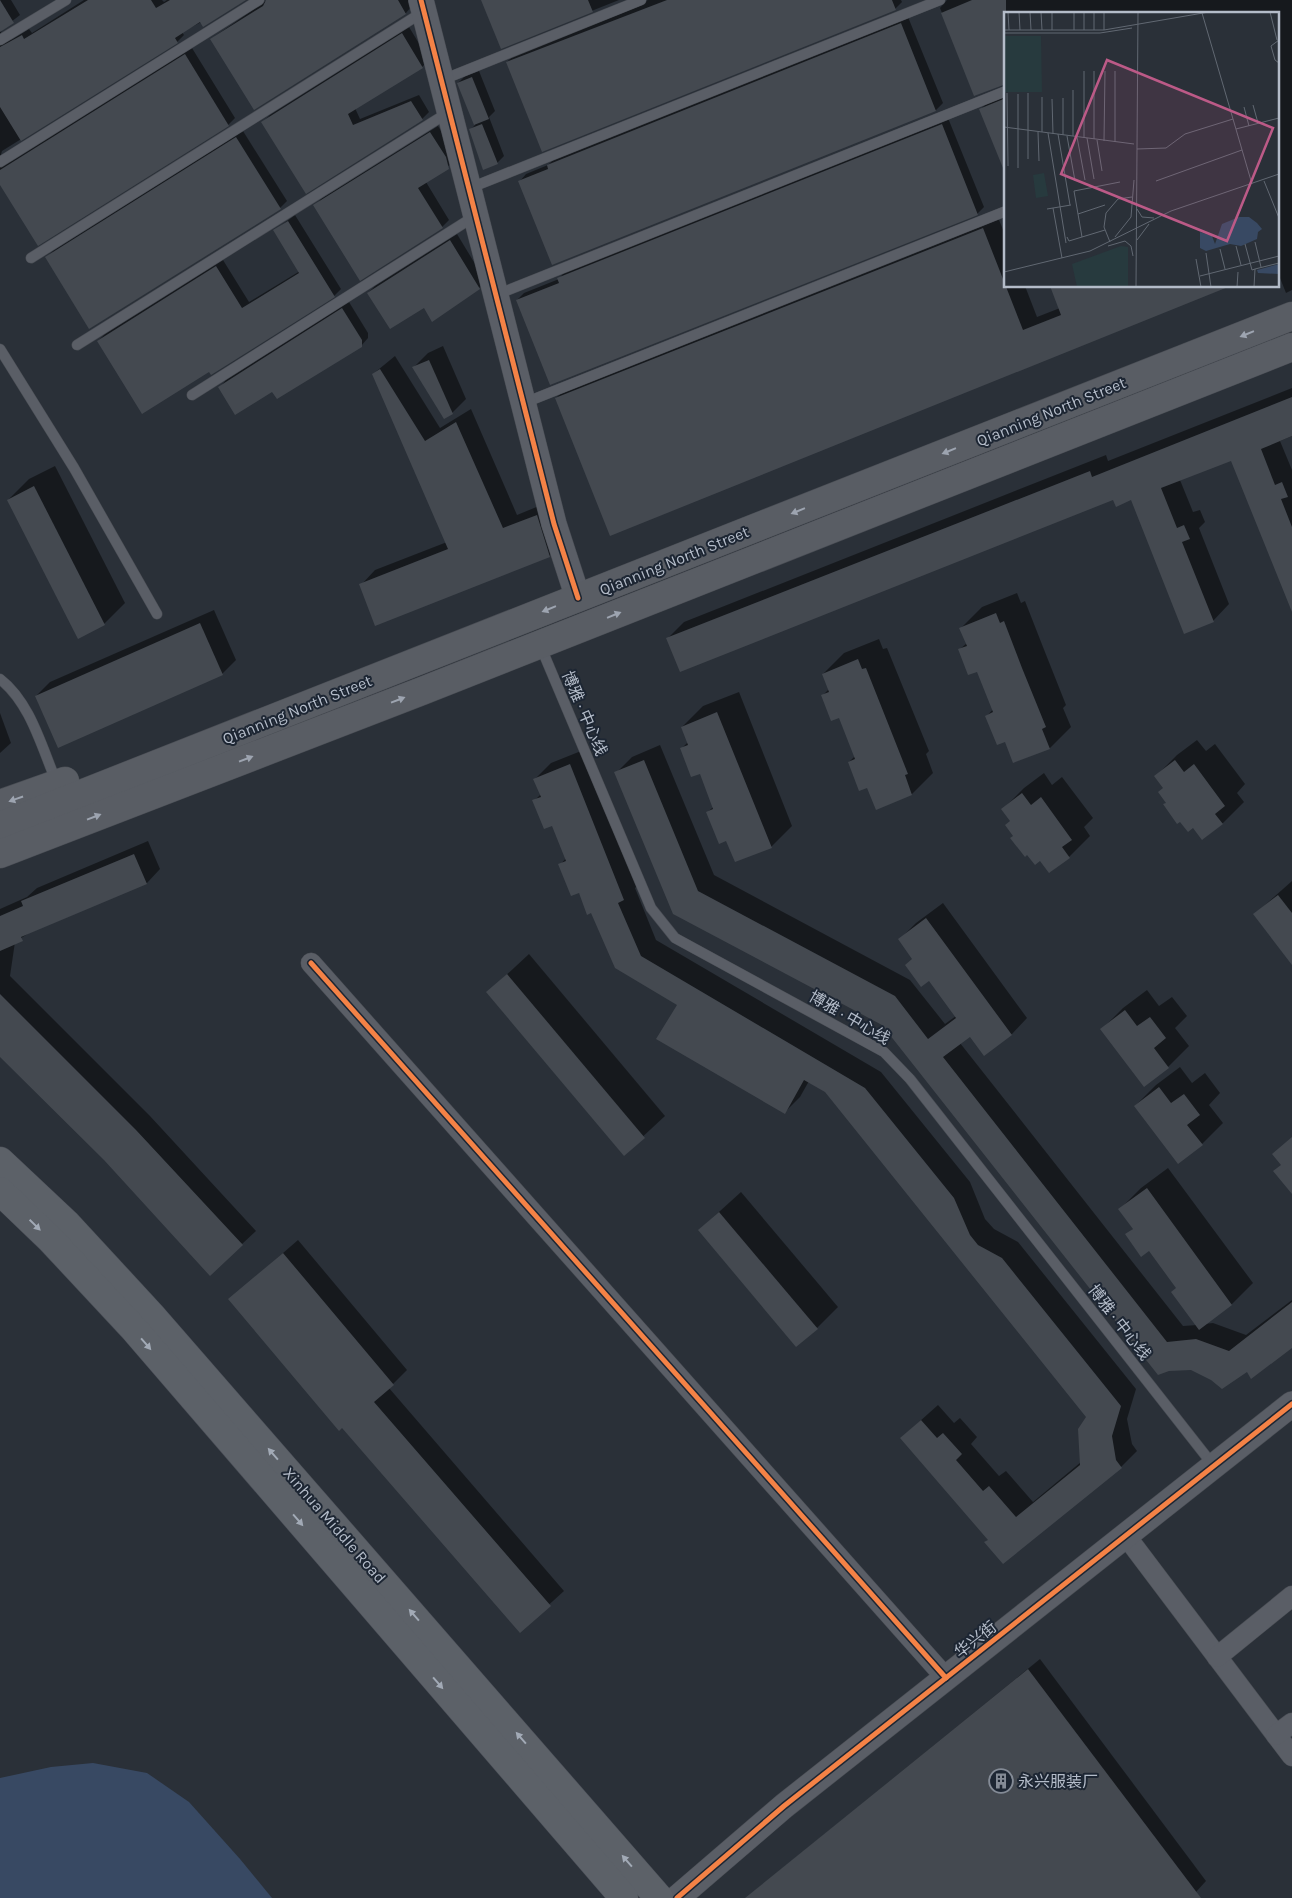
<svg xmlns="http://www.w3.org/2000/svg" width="1292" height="1898" font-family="Karla,'Noto Sans SC',sans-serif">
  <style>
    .water { fill: #384963 }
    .shadow { fill: #0007 }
    .building { fill: #444950 }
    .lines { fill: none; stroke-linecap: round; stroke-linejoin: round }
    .service-casing { stroke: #484c53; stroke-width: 11 }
    .minor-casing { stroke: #484c53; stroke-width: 21 }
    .tertiary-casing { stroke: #484c53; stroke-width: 26 }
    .secondary-casing { stroke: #484c53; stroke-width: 29 }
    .primary-casing { stroke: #484c55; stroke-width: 29 }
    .service { stroke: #5a5e66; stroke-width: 10 }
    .minor { stroke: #5a5e66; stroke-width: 20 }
    .tertiary { stroke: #5a5e66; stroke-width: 25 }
    .secondary { stroke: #595d64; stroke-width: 28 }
    .primary { stroke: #5c6168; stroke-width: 28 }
    .cycleway-casing { stroke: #1d2633; stroke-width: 8 }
    .cycleway { stroke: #f48246; stroke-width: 5 }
    .oneway { fill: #9da4b0 }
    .oneway2 { fill: #a2aab6 }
    .labels { text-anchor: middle; stroke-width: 4; stroke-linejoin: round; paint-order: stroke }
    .street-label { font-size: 16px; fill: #b4bcc9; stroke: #1d2633 }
    .poi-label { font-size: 16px; fill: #b4bcc9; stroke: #1d2633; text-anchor: start }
    .inset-road { fill: none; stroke: #616872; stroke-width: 1 }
    .view { fill: #bc5a87; fill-opacity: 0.15; stroke: #bc5a87; stroke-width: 2.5 }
    .inset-edge { fill: none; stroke: #b4bcc9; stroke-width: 2.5 }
  </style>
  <rect width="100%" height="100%" fill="#2a3038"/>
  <polygon class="water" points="93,1763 147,1773 189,1802 240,1859 272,1898 0,1898 0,1778 51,1767"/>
  <g class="shadow">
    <polygon points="0,0 11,0 20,15 2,29 0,36 4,40 11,40 29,29 32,33 84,0 162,0 164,2 167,0 244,0 182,32 184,35 177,42 2,151 0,158 4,162 12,161 192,48 235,118 228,125 0,183"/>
    <polygon points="267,0 409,0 412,6 406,13 254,108 211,39"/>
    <polygon points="482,0 619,0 501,47"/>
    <polygon points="648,0 901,0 902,2 895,9 507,62 514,55"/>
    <polygon points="947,0 1292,0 1292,290 1286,293 1278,273 1278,14 1006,14 975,95 940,8"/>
    <polygon points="908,17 943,103 936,110 520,181 526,174 548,165 555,158"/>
    <polygon points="409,27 429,60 422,67 355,108 360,119 419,95 429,112 422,119 306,192 263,122 270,115"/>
    <polygon points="479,71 495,111 489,117 504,156 497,163 470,130 475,125 458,83 465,76"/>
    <polygon points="1006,91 1006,172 981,109 994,96"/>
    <polygon points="948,118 984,207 977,214 517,300 524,293 559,279 565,271"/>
    <polygon points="438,126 453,150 455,161 426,182 449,220 442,227 315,206 321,199"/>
    <polygon points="243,131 287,201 280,208 46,258 53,251"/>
    <polygon points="295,215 341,289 334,296 209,370 98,341 105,334 223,260 249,302 300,271 274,231"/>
    <polygon points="997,215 1006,237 1006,286 1025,286 1037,317 1060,308 1051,286 1227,286 610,534 556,398 570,385"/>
    <polygon points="457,234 486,282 479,288 424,307 368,293 375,286"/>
    <polygon points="349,302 368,333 368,338 361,346 273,390 220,387 226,380"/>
    <polygon points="443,346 466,399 452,413 414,367 428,353"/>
    <polygon points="395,356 440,428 471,409 517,515 551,501 563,542 549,556 361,585 375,570 447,542 373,374"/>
    <polygon points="1292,388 1292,436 1280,441 1292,470 1292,605 1232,459 1180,480 1193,512 1200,510 1205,522 1199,528 1229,604 1213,621 1132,499 1114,499 668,638 684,622 1106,455 1108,461"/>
    <polygon points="55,466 125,603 104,624 8,500 29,479"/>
    <polygon points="1017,593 1021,603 1025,601 1043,647 1066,705 1063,708 1071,727 1050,748 1014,762 1005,740 987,716 993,709 977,670 960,649 967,643 961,628 982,607"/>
    <polygon points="214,610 236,660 222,674 36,696 50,682"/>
    <polygon points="879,639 883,649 887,648 929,751 926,754 933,773 912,794 877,808 868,786 849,762 855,756 840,716 822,696 829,689 823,674 844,653"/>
    <polygon points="739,692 792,826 771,847 727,839 707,813 714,806 700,772 681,749 688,742 682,727 703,706"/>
    <polygon points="0,713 11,743 0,753"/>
    <polygon points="1197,740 1206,751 1215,744 1245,784 1237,793 1244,802 1223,823 1203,839 1194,826 1167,802 1164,787 1156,776 1177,755"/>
    <polygon points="660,745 714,875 910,980 945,1024 956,1016 900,939 916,923 943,903 1027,1018 1012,1034 984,1054 970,1035 960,1043 1183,1326 1197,1325 1177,1288 1149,1249 1127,1235 1134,1228 1120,1209 1141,1188 1168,1168 1253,1283 1232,1304 1204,1324 1213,1323 1246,1335 1292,1300 1292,1346 1247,1371 1212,1379 1192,1369 1169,1370 883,1024 674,913 616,773 632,757"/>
    <polygon points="586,749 640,883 635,888 656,940 881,1072 970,1182 985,1219 994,1229 1018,1242 1136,1389 1127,1419 1132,1444 1137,1451 1121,1467 1003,1562 989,1539 901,1438 938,1405 954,1423 960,1418 977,1437 971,1444 999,1476 1006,1471 1033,1502 1081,1462 1088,1417 826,1091 809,1081 800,1097 784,1113 678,1004 592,912 560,865 566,858 553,824 534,801 541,794 535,779 551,763"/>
    <polygon points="1044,773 1052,785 1062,777 1093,818 1084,827 1090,836 1069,857 1050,872 1041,859 1014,836 1011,821 1003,809 1024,788"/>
    <polygon points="148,841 160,869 147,883 29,933 15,942 10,976 150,1116 256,1231 242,1244 105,1159 0,1055 0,909 27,897 37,888"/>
    <polygon points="1292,881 1292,963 1255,914"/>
    <polygon points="529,954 665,1116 624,1154 488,992"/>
    <polygon points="1147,990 1159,1006 1172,997 1187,1016 1175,1028 1189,1046 1168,1067 1102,1029 1123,1008"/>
    <polygon points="1180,1067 1192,1083 1205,1073 1220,1093 1209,1105 1223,1123 1202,1144 1135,1106 1156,1085"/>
    <polygon points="741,1192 838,1307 817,1328 699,1230"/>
    <polygon points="298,1240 407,1370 389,1388 564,1591 520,1631 230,1299"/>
    <polygon points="1040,1659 1206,1881 1196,1892 1188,1898 746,1898"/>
  </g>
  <g class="building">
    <polygon points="0,0 14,23 0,32"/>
    <polygon points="88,0 151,0 156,8 170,0 246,0 203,27 200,22 175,38 178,43 21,141 0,107 0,47 22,35 24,39"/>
    <polygon points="266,0 398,0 406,14 254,110 210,39 263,6"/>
    <polygon points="481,0 588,0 593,12 501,49"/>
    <polygon points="667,0 892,0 896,10 542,152 506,62"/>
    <polygon points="972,0 1006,0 1006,84 974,96 941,13"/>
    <polygon points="901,23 936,111 552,265 518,181 548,169 547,165"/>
    <polygon points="402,33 423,68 348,114 353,125 411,101 423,120 306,194 261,122"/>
    <polygon points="185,54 229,126 38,246 0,185 0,170"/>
    <polygon points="472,77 489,119 474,125 457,83"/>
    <polygon points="1006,98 1006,173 1005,173 979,109"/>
    <polygon points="482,124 498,164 483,170 469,129"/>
    <polygon points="942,124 978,215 550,385 516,300 559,283 557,278"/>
    <polygon points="430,132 446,157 449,169 418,188 443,228 360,281 313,205"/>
    <polygon points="236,137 281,209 89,329 45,257"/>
    <polygon points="288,221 335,297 211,375 209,372 142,414 97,341 216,266 242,308 299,273 273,230"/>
    <polygon points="983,228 1023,330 1061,315 1050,286 1228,287 610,536 555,398"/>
    <polygon points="450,240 480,289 432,322 424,308 390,329 367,293"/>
    <polygon points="342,308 362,340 362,347 277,399 272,392 235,415 218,387"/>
    <polygon points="429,360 453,414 444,419 412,367"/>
    <polygon points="380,369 425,441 456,422 503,528 537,515 550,557 375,626 359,584 448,549 372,374"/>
    <polygon points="1292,397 1292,436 1261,449 1275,485 1282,482 1288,497 1281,499 1292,527 1292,612 1231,461 1161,488 1177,528 1184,525 1190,539 1182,542 1214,622 1184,634 1131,500 1116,507 1113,500 680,672 666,638 1090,471 1092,477"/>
    <polygon points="34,486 105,625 78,639 7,500"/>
    <polygon points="996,613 1000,623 1004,621 1022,668 1046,727 1042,729 1050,749 1013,763 1005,742 997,745 985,716 993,712 977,672 968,675 958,649 967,646 959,628"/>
    <polygon points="200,623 223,675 58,748 35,696"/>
    <polygon points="858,659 862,669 866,668 893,736 908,774 905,775 912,795 876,810 867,788 859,791 848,762 855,759 839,718 831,721 821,695 829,692 822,674"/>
    <polygon points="717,712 772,848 735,862 726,841 719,844 706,812 713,809 700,774 691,777 680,748 688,745 681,727"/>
    <polygon points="644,760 698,891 895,996 928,1039 956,1018 929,981 921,987 905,965 912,959 898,939 926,918 1012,1035 984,1056 970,1037 943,1057 1167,1342 1196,1339 1229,1351 1292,1302 1292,1348 1251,1379 1247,1372 1222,1389 1211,1380 1191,1370 1169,1371 1158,1375 882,1025 673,914 614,772"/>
    <polygon points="1175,760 1184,772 1194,764 1225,806 1215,814 1223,824 1202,840 1193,828 1188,832 1180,822 1177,824 1163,804 1166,803 1158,792 1163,788 1154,776"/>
    <polygon points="570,764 624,900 618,903 641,956 865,1088 954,1198 970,1235 978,1245 1002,1258 1121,1406 1112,1436 1116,1460 1122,1468 1003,1564 984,1542 988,1540 900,1438 921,1420 937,1438 943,1433 962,1454 956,1460 983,1491 989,1486 1016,1517 1080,1465 1078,1429 1086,1417 825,1092 804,1080 785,1114 656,1039 677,1005 615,968 591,913 587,915 579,893 571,896 558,864 566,861 552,826 544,829 532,800 541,797 533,779"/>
    <polygon points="1022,793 1031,805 1041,797 1072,840 1062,847 1070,858 1049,873 1040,861 1035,865 1027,855 1025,857 1010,838 1013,836 1005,825 1010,821 1001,809"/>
    <polygon points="134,854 147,884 21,937 23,941 0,951 0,916 23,906 21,901"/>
    <polygon points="1278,895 1292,913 1292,965 1253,914"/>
    <polygon points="507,974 645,1138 624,1156 486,992"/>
    <polygon points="0,994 136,1130 243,1245 210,1276 104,1160 0,1057"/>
    <polygon points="1125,1010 1137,1026 1150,1017 1166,1038 1154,1048 1169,1068 1144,1087 1100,1029"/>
    <polygon points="1159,1087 1171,1103 1184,1094 1200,1115 1187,1125 1203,1145 1178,1164 1134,1106"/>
    <polygon points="1292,1137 1292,1194 1273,1171 1281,1165 1272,1154"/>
    <polygon points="1147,1188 1232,1305 1199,1330 1171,1292 1176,1288 1149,1251 1141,1257 1125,1234 1133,1229 1118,1209"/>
    <polygon points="719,1212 818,1329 796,1347 698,1230"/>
    <polygon points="283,1253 394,1385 374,1402 551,1606 520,1633 342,1428 339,1431 228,1299"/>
    <polygon points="1028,1669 1201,1898 745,1898"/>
  </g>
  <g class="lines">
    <g class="service-casing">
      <g id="service">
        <polyline points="0,40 66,0"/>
        <polyline points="442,80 641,0"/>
        <polyline points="0,162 259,0"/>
        <polyline points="470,188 940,0"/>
        <polyline points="31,258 423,12"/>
        <polyline points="496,295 1006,91"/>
        <polyline points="77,345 449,112"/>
        <polyline points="0,349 74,468 157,614"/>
        <polyline points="192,395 475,216"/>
        <polyline points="524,403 1006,211"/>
        <polyline points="540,645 651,908 675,938 884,1052 910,1079 1213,1465"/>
        <path d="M0,679C31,703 42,749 57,783"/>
      </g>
    </g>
    <g class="minor-casing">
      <g id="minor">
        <polyline points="311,963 946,1678"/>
        <polyline points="1126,1536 1292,1756"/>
        <polyline points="1217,1657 1292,1596"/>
        <polyline points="1276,1735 1292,1723"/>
      </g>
    </g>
    <g class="tertiary-casing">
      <g id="tertiary">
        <polyline points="421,0 554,524 578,598"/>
        <polyline points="677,1898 784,1806 1292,1404"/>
      </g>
    </g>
    <g class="secondary-casing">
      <g id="secondary">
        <polyline points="0,804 65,781"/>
        <polyline points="0,826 1292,316"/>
        <polyline points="0,854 422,691 1292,347"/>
      </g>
    </g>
    <g class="primary-casing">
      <g id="primary">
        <polyline points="0,1161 67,1224 151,1315 659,1898"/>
        <polyline points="0,1191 51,1240 134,1329 624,1898"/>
      </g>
    </g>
    <use href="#service" class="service"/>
    <use href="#minor" class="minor"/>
    <use href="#tertiary" class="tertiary"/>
    <use href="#secondary" class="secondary"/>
    <use href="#primary" class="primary"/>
    <g class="cycleway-casing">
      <g id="cycleway">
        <polyline points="421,0 554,524 578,598"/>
        <polyline points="311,963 946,1678"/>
        <polyline points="677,1898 784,1806 1292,1404"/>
      </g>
    </g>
    <use href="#cycleway" class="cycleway"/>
  </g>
  <defs><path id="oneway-solid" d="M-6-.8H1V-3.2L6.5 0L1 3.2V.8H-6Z" transform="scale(1.25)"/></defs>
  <g class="oneway">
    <use href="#oneway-solid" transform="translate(1247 334) rotate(158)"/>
    <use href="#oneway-solid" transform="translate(949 451) rotate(158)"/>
    <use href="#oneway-solid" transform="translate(798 511) rotate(158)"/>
    <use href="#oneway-solid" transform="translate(549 609) rotate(158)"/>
    <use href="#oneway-solid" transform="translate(614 615) rotate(-22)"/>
    <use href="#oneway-solid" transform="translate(398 700) rotate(-21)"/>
    <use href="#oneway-solid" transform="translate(246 759) rotate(-21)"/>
    <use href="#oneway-solid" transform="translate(16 799) rotate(161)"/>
    <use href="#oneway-solid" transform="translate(94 817) rotate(-21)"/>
  </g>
  <g class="oneway2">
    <use href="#oneway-solid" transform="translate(35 1225) rotate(44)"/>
    <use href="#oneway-solid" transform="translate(146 1344) rotate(49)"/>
    <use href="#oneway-solid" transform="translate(273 1454) rotate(-131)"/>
    <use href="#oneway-solid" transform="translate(298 1520) rotate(49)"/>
    <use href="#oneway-solid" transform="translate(414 1615) rotate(-131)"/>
    <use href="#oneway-solid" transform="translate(438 1683) rotate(49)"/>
    <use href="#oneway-solid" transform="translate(521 1738) rotate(-131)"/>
    <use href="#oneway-solid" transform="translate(627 1861) rotate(-131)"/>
  </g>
  <defs>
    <g id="building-ring" transform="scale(1.25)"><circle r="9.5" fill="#1d2633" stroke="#848b96" stroke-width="1.5"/><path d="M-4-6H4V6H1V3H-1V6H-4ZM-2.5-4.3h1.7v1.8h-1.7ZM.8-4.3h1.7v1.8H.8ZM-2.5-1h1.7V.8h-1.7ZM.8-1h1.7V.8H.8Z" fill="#848b96"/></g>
  </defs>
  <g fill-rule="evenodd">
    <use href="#building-ring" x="1001" y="1781"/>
  </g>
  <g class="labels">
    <g class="street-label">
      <text transform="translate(1051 411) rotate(-22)" y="6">Qianning North Street</text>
      <text transform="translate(674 560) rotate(-22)" y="6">Qianning North Street</text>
      <text transform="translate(297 709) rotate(-22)" y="6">Qianning North Street</text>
      <text transform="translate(585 713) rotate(67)" y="6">博雅 · 中心线</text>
      <text transform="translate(850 1017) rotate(30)" y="6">博雅 · 中心线</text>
      <text transform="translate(1120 1322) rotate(52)" y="6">博雅 · 中心线</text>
      <text transform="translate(335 1525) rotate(49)" y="6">Xinhua Middle Road</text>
      <text transform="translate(975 1639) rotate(-38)" y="6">华兴街</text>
    </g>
    <g class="poi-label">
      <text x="1018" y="1787">永兴服装厂</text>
    </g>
  </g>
  <g transform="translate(1004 12)">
    <rect width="275" height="275" fill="#2a3038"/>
    <path d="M0,24H37L38,80H0ZM40,161L44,184L32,186L29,163ZM117,234L124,235V275H73L68,252Z" fill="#273a3e"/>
    <path d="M235,205H245L253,211L258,217L254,220L253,227L237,234L226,232L202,239L196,236V220L208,224L211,232L218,212ZM275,252V262L254,261L253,258Z" fill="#384963"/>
    <path class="inset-road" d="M4,0L5,18M15,0L16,18M26,0L27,18M37,0L38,18M48,0V18M70,0V18M80,0V18M90,0V18M100,0V18M266,0L273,28M198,1L248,172M0,18H100L205,0M0,21H96L128,16M275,28L267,34L271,48L275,51M3,81L4,154M24,81V147M14,82V156M38,85V120M48,87L49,122M249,93L254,111M240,95L245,114M0,115L130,132M232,117L275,106M34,120L35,149M44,121L62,231M54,122L66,193M59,123V86M63,124L71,169M69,124V78M73,125L81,168M80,126V59M83,126L90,167M90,127V59M93,128L98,159M100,129L101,59M111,130V59M133,137L162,136L181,122L229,107M152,169L238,138M260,169L275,206M49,196L58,246M43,197L67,193M133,197L138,205L150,206M74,202L101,193M101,218L78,225L70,179L116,170M63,225L65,229L78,225M111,225L127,205L130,168M133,228L145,212M106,230L100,215L102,201L114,187L128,185M251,230L257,255M241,232L248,258L251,257M104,234L121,229L127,234L129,244M232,234L237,253M216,237L221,257M202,241L207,275M192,247L197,275M0,260L86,239L167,199L275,162M196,264L275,244M132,275L134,0M233,275L234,260M250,275L251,257L275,251"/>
    <path class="view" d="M103,48L269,116L223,229L57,162Z"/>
    <rect width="275" height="275" class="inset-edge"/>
  </g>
</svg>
